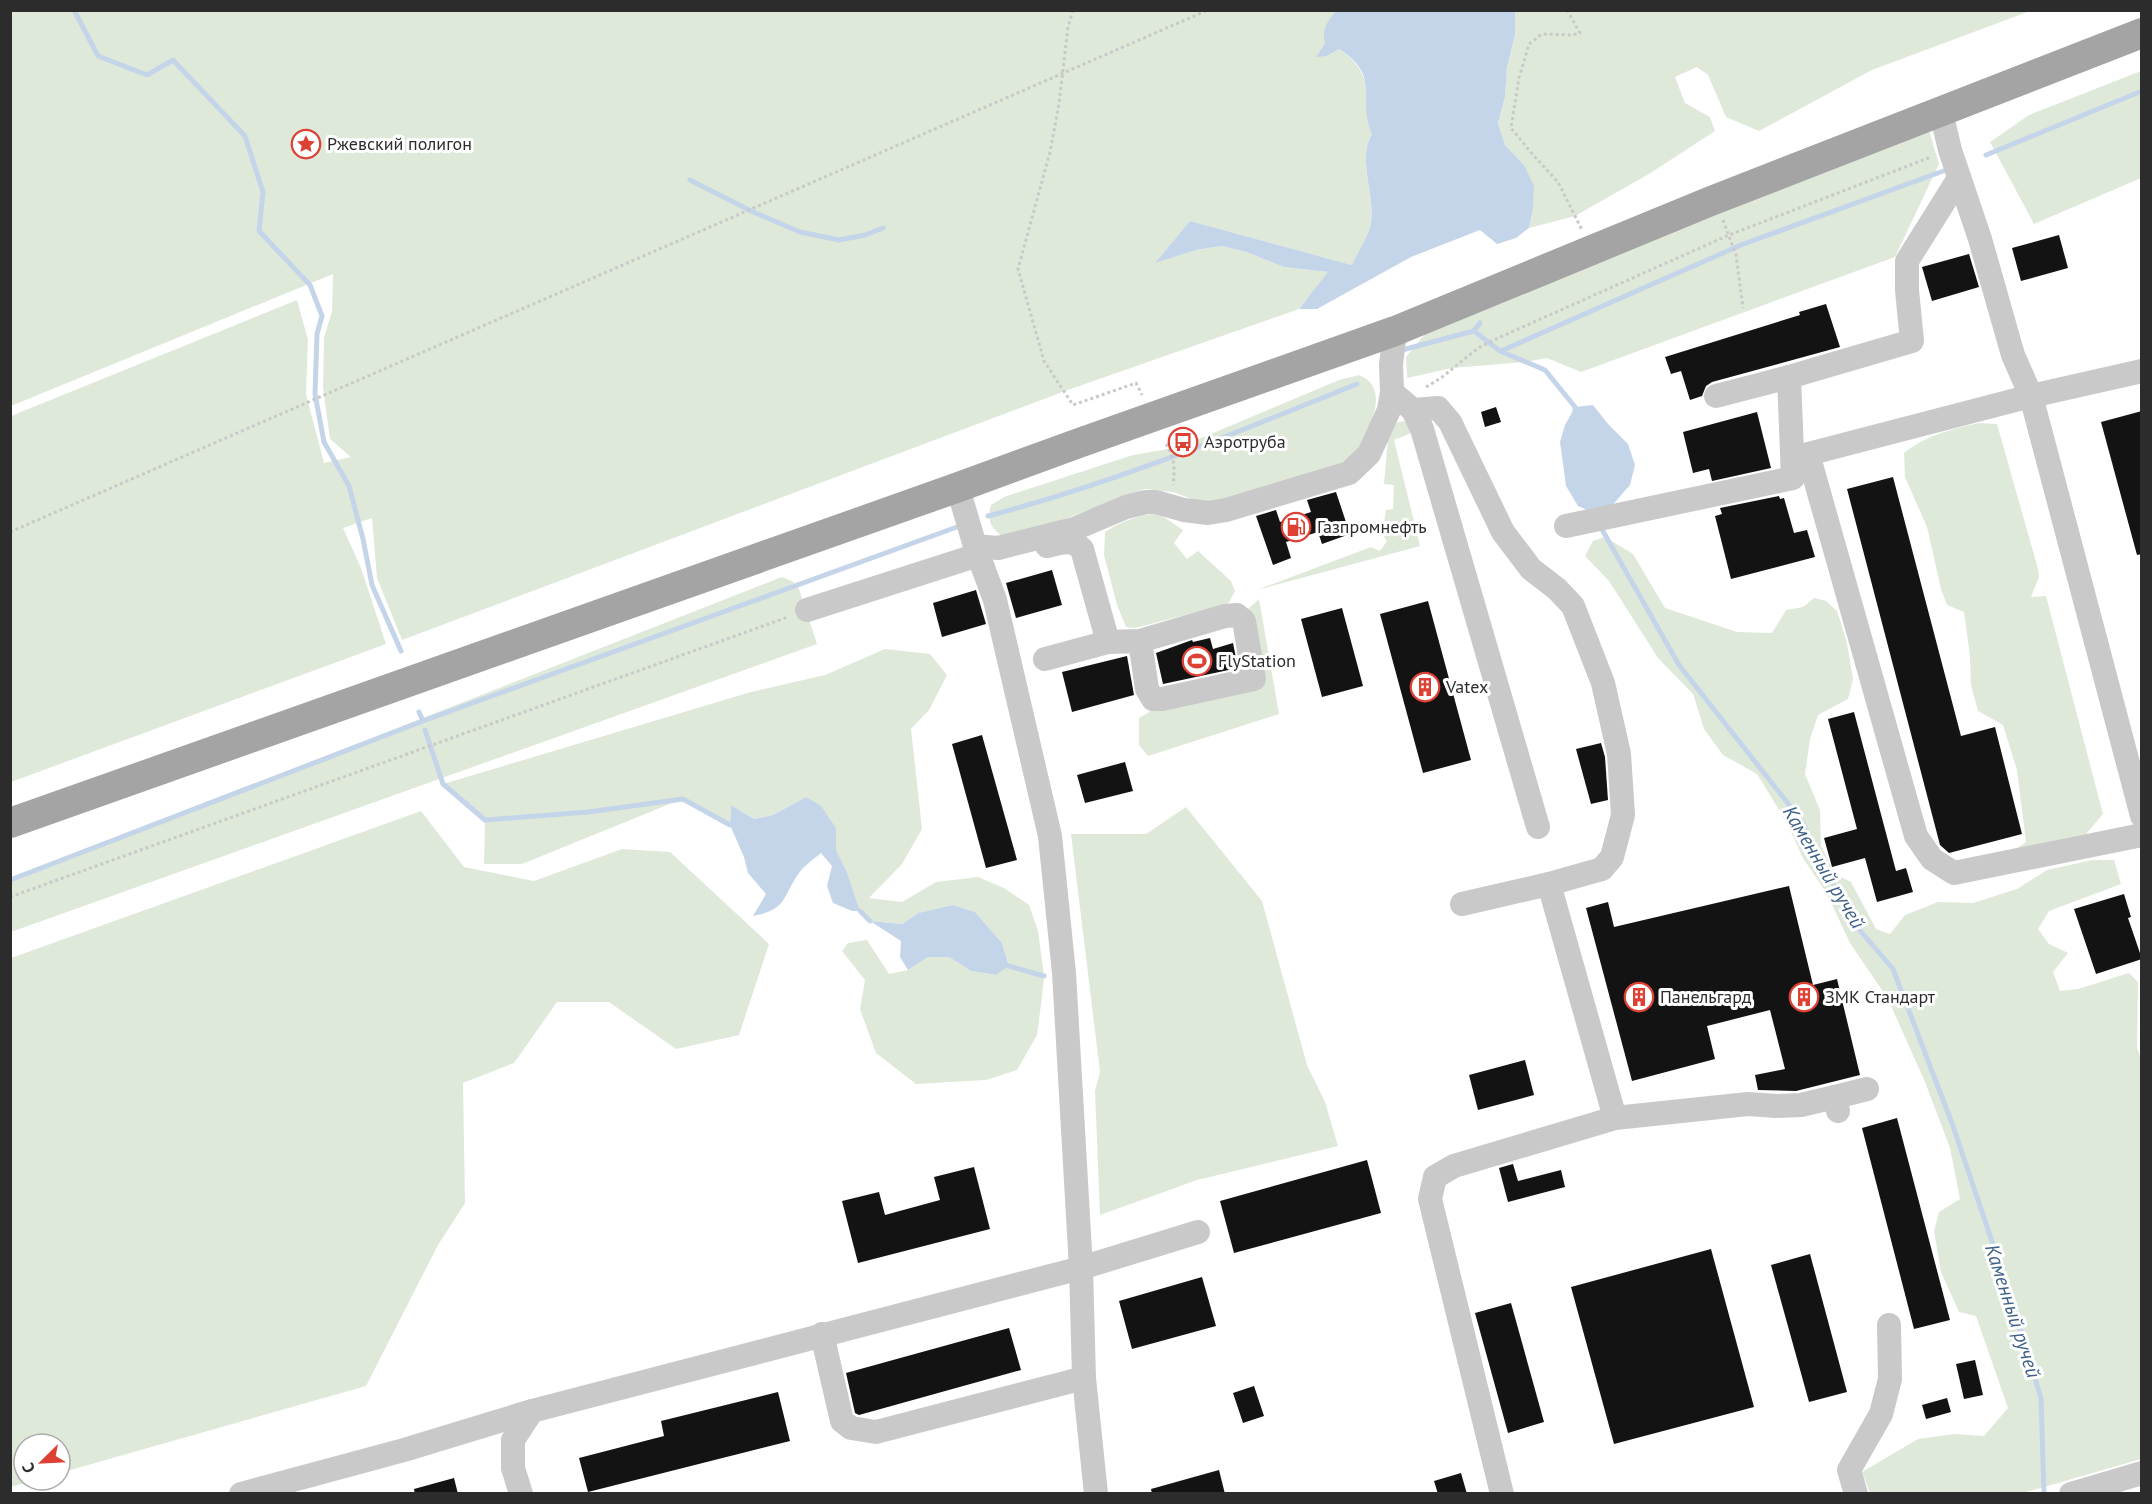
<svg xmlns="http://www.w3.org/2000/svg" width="2152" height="1504" font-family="'PT Sans',sans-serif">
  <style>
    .green { fill: #dfe9d9 }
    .water { fill: #c5d5e9 }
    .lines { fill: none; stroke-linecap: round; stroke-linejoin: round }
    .stream { stroke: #c5d5e9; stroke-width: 5 }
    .building { fill: #131313 }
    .path { stroke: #c9c9c9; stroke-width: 3; stroke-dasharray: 3 3; stroke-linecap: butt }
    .minor { stroke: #c9c9c9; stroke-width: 24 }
    .major { stroke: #a4a4a4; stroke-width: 30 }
    .labels { text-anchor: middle; stroke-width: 6; stroke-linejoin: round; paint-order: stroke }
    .poi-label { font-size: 18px; fill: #2c2c2c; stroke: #fff; text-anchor: start }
    .water-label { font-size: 20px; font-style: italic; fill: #3e6089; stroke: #fff }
  </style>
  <rect width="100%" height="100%" fill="#fff"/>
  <g class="green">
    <path d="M11,11H1337C1325,22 1324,40 1327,56L1339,49C1372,70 1368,99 1372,134C1357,159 1375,196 1371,222C1370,234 1357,254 1352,265L1190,221L1156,262L1196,250L1222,246L1246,252L1284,267L1329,272L1299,309L1065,391L402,640L377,578L372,518L343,528L361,568L386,644L11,782V416L297,300L308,340L306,394L324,463L351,457L330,439L323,388L324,337L332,312L333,274L11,406Z"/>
    <polygon points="1515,11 2030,11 1872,70 1759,131 1726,117 1708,75 1697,67 1675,77 1685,103 1710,117 1715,131 1649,174 1575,216 1529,228 1533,209 1524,165 1505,145 1498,123 1505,97 1507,67 1515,35"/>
    <polygon points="2141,71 2141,178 2034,224 1990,142 2029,115"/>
    <polygon points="1928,127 1939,164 1895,257 1581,372 1547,358 1525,362 1452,368 1407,378 1406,357 1425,334"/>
    <path d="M1359,375C1395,389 1364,438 1353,459L1219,504L1203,503L1173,492L1144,489L1043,527L1003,537C990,527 987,521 991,505L1004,497L1133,455L1180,447L1339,380Z"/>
    <polygon points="1404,421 1412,425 1416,431 1394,440 1420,546 1257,590 1371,547 1380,551 1387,541 1382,534 1386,510 1393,509 1394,485 1384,484 1388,439 1395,423"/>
    <path d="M1979,423L1997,424L2038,569L2039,577L2031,597L2046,596L2103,814L2086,834L2016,849L2026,842L2017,770L2003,725L1978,711L1971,685L1970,656L1964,612L1947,605L1941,589L1927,527L1905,477L1904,453C1927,435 1951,429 1979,423Z"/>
    <path d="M1158,513L1183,530L1174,543L1187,559L1198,551L1231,581L1235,591L1228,604L1135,628L1126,627L1117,605L1104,555L1105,532C1122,521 1138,515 1158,513Z"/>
    <polygon points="1605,537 1633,554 1665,608 1737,632 1772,633 1786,610 1803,607 1814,598 1826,601 1837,611 1847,643 1853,679 1848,699 1818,715 1810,739 1805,774 1820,810 1821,846 1835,874 1851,882 1876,929 1890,934 1905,915 1938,902 1973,903 2017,889 2047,870 2092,860 2114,860 2121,884 2049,911 2038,929 2049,944 2068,953 2053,972 2060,991 2078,989 2129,973 2138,982 2137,1048 2142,1061 2141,1459 2023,1493 1870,1493 1862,1472 1918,1439 1954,1434 1984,1436 2008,1408 1976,1316 1959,1312 1941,1272 1934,1231 1939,1212 1960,1199 1950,1148 1925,1082 1888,999 1850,943 1827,894 1803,858 1787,823 1757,774 1723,755 1704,729 1693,694 1658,658 1609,581 1585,556 1593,541"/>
    <polygon points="782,577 792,581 799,589 817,644 11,932 10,880"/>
    <polygon points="1259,599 1279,714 1148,756 1139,745 1139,718 1156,708 1260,690 1266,682 1248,609"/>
    <polygon points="885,649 930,654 947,675 929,710 911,729 922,829 902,864 869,898 902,902 936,882 978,877 1004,888 1029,905 1038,931 1044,976 1042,997 1037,1035 1017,1070 986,1080 916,1084 876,1053 860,1009 865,980 842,951 848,943 867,940 889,974 908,970 928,957 949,957 971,971 996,975 1009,965 1002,943 975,912 953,905 918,913 902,924 870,921 860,911 847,872 836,850 836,828 806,797 773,815 754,819 731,805 730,825 682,799 522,864 484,864 485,820 443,784 751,692 825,675"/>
    <polygon points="1186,807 1262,901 1307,1065 1325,1102 1338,1146 1197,1180 1100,1215 1095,1091 1100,1072 1071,834 1146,834"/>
    <polygon points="421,811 464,867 534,881 622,849 670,852 769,944 739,1035 676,1049 609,1002 557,1002 514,1063 463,1083 465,1203 438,1245 366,1386 60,1473 60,1444 24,1444 24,1480 34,1480 11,1487 11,958"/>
  </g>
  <g class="water">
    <path d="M1337,10L1515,11V35L1507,67L1505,97L1498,123L1505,145L1524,165L1534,186L1533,209L1529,228L1516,238L1497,244L1480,230L1411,257L1317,309H1299L1328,272L1284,267L1246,252L1222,246L1196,250L1155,263L1190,221L1352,265C1357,253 1370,234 1371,222C1375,195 1357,159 1372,134C1357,100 1382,76 1339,49L1327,56L1316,57L1325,43C1321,30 1328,20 1337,10Z"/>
    <polygon points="1593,405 1608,424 1628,444 1635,465 1630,485 1609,509 1594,513 1578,506 1566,486 1560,442 1565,425 1575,407"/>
    <path d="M806,797L821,806L836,828V850L847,872L860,911H852L833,903L827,886L832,866L821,853C814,859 805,865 799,873C782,897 788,909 753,916L766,894L748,873L744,857L730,825L731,805L754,819L773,815Z"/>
    <polygon points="953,905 975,912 1002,943 1009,966 996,975 971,971 949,957 928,957 908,970 900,957 901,941 870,921 902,924 918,913"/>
  </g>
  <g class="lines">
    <g class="stream">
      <polyline points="74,10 98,56 147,75 173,60 245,136 263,192 259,231 310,285 322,316 317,334 315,394 324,442 349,486 363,539 372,585 401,651"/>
      <polyline points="1986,155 2142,91"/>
      <polyline points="690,180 749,210 800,232 839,240 865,235 883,228"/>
      <polyline points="1480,323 1474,331 1500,351 1545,370 1575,407 1575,413"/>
      <polyline points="1402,350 1474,331"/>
      <polyline points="1501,351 1741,245 1946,170"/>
      <path d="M988,516C1115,483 1235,433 1357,384"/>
      <polyline points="1600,526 1679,665 1801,820 1852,921 1893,969 1953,1126 2004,1277 2041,1398 2044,1494"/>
      <polyline points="419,712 423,721"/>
      <polyline points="425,730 443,784 485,820 588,812 683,799 730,825"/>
      <polyline points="10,880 423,721 957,527"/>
      <polyline points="860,911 870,921"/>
      <polyline points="1009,966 1044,976"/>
    </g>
  </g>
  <g class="building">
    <polygon points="2059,235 2068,268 2021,281 2012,248"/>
    <polygon points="1969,254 1979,287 1932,301 1922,267"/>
    <polygon points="1826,304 1840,347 1712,382 1706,386 1702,396 1690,400 1681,371 1671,374 1665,357 1800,315 1799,312"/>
    <polygon points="1496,407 1501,422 1485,427 1481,412"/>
    <polygon points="2142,411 2142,554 2137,555 2101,422"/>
    <polygon points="1757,412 1771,468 1712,481 1709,469 1693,473 1683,432"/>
    <polygon points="1893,477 1961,736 1995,727 2022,834 1949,853 1940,845 1847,489"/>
    <polygon points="1336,492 1350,534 1322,544 1318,532 1286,542 1291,558 1273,565 1256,516 1276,510 1280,522 1311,512 1307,500"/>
    <polygon points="1779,496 1780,499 1784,498 1794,533 1807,530 1815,557 1731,579 1715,516 1722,514 1720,508"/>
    <polygon points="1052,570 1062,605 1016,618 1006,583"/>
    <polygon points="976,590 986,624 942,637 933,603"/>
    <polygon points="1428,601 1471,760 1423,773 1380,614"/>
    <polygon points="1342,608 1363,686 1322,697 1301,619"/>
    <polygon points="1210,638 1213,649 1233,643 1238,668 1163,684 1156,653 1192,640 1193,642"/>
    <polygon points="1127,656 1134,695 1072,712 1062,672"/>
    <polygon points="1854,712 1896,871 1906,868 1913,892 1877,902 1865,858 1832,867 1824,838 1857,829 1828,719"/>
    <polygon points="982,735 1017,860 986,868 952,744"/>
    <polygon points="1601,743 1605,757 1608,800 1591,804 1576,749"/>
    <polygon points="1125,762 1133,791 1085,803 1077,775"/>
    <polygon points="1789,886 1813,985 1837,979 1860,1075 1796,1091 1758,1090 1755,1075 1785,1069 1770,1010 1707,1026 1715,1059 1632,1081 1586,908 1608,902 1614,927"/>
    <polygon points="2124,894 2131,917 2128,918 2142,959 2096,974 2074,909"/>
    <polygon points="1525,1060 1534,1095 1478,1110 1469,1075"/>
    <polygon points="1897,1118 1950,1320 1914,1329 1862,1128"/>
    <polygon points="1367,1160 1381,1213 1234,1253 1220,1201"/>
    <polygon points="1513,1164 1518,1181 1561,1170 1565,1187 1508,1202 1499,1168"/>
    <polygon points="974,1167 990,1229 858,1263 842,1201 879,1192 885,1215 940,1200 934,1177"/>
    <polygon points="1711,1249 1754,1407 1614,1444 1571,1287"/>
    <polygon points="1810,1254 1847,1392 1809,1402 1771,1265"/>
    <polygon points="1202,1277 1216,1326 1132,1349 1119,1301"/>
    <polygon points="1511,1303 1544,1422 1508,1433 1475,1313"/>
    <polygon points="1009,1328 1021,1370 859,1415 855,1413 846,1373"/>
    <polygon points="1975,1360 1983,1395 1964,1399 1956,1364"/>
    <polygon points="1254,1386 1264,1416 1243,1423 1233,1393"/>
    <polygon points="778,1392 790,1441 588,1492 579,1458 664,1436 661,1421"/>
    <polygon points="1947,1398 1951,1412 1926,1419 1922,1405"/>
    <polygon points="1219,1470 1225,1494 1152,1494 1151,1489"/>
    <polygon points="1461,1473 1467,1494 1438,1494 1434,1481"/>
    <polygon points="454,1478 458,1494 415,1494 414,1489"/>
  </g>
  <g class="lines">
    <g class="path">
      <polyline points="1073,10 1068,27 1059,104 1050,152 1018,269 1044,361 1073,405 1136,383 1142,395"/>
      <polyline points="1567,10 1580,33 1572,35 1542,34 1529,44 1519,78 1511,128 1534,156 1558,182 1582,230"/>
      <polyline points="1723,220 1736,255 1743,308"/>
      <polyline points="1426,387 1441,378 1478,348 1498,338 1729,235 1931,157"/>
      <path d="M1166,444C1175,457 1175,470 1173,485"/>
      <polyline points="10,532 1208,10"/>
      <polyline points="10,897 788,617"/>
    </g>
    <g class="minor">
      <polyline points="1941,112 1950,150 1980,239 2013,355 2031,396 2142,371"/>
      <polyline points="1395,331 1391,365 1392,392 1413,410 1438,408 1450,422 1503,532 1531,569 1557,589 1573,606 1603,683 1619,754 1623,815 1612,857 1602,869 1549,884 1615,1118"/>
      <polyline points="1716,396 1789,377 1912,341 1907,290 1907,261 1959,178"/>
      <polyline points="1413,410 1422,429 1538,827"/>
      <polyline points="956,488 960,495 975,546 995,600 1050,836 1064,973 1081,1268 1084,1378 1096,1494"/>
      <polyline points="1566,526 1793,478 1789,377"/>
      <polyline points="975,546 998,548 1074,529 1126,507 1146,502 1156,502 1184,510 1208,513 1226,510 1349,473 1369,454 1389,410 1392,392"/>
      <path d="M1047,546C1060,543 1072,538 1082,549L1108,642"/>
      <polyline points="807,610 978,555"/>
      <polyline points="1045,659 1108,642 1140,641 1225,616 1237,615 1244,621 1254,679 1162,699 1153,699 1147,689 1140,641"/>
      <polyline points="2142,816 2031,396 1808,454 1916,836 1932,859 1954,873 2142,835"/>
      <polyline points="1462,904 1549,884"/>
      <polyline points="1835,1097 1867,1089"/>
      <polyline points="822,1334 842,1421 851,1428 876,1432 1084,1378"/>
      <polyline points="241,1494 404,1450 532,1411"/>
      <polyline points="521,1494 513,1468 513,1440 532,1411 1081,1268 1198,1232"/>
      <polyline points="1502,1494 1430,1199 1435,1177 1454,1166 1615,1118 1748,1104 1776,1106 1801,1105 1835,1097 1838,1111"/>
      <polyline points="1856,1494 1849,1470 1881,1414 1890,1379 1889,1325"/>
      <polyline points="2071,1494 2142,1473"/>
    </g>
    <polyline class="major" points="10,823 956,488 1079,443 1395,331 1711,201 2142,33"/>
  </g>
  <defs>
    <g id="sight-ring" transform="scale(1.5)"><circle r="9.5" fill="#fff" stroke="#dd4133" stroke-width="1.5"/><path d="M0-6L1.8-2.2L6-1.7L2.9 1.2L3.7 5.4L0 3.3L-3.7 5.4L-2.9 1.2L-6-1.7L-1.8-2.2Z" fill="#dd4133"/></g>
    <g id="bus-ring" transform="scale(1.5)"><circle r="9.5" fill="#fff" stroke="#dd4133" stroke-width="1.5"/><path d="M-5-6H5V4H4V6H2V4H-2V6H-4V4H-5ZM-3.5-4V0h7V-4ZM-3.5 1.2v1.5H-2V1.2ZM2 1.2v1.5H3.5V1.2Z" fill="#dd4133"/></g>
    <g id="fuel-ring" transform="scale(1.5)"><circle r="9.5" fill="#fff" stroke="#dd4133" stroke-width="1.5"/><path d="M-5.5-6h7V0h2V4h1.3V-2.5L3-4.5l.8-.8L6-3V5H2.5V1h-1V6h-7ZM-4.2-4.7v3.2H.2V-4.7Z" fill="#dd4133"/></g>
    <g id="stadium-ring" transform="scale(1.5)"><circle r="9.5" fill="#fff" stroke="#dd4133" stroke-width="1.5"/><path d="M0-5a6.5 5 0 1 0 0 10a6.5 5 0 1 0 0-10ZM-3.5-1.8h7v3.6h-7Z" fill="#dd4133"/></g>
    <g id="building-ring" transform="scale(1.5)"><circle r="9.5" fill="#fff" stroke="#dd4133" stroke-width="1.5"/><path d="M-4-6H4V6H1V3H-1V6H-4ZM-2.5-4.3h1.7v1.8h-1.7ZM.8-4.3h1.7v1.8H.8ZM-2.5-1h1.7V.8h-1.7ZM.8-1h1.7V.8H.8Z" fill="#dd4133"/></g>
  </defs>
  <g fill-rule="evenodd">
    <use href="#sight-ring" x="306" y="144"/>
    <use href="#bus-ring" x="1183" y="442"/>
    <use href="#fuel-ring" x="1296" y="527"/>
    <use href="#stadium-ring" x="1197" y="661"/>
    <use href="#building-ring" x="1425" y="687"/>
    <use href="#building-ring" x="1639" y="997"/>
    <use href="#building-ring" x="1804" y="997"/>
  </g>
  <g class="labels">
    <g class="poi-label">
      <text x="327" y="150">Ржевский полигон</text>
      <text x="1204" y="448">Аэротруба</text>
      <text x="1317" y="533">Газпромнефть</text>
      <text x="1218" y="667">FlyStation</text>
      <text x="1446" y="693">Vatex</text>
      <text x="1660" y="1003">Панельгард</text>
      <text x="1825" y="1003">ЗМК Стандарт</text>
    </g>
    <g class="water-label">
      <text transform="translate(1824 867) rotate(59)" y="7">Каменный ручей</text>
      <text transform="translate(2013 1311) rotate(72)" y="7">Каменный ручей</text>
    </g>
  </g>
  <rect width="2152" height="1504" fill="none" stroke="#2c2c2c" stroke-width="24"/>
  <g transform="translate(42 1462) rotate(246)"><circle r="28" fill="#ffffff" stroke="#ababab" stroke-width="1.5"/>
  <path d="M0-4.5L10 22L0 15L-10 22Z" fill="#dd4133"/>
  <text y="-9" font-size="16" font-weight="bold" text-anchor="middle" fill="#2c2c2c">С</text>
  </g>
</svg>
